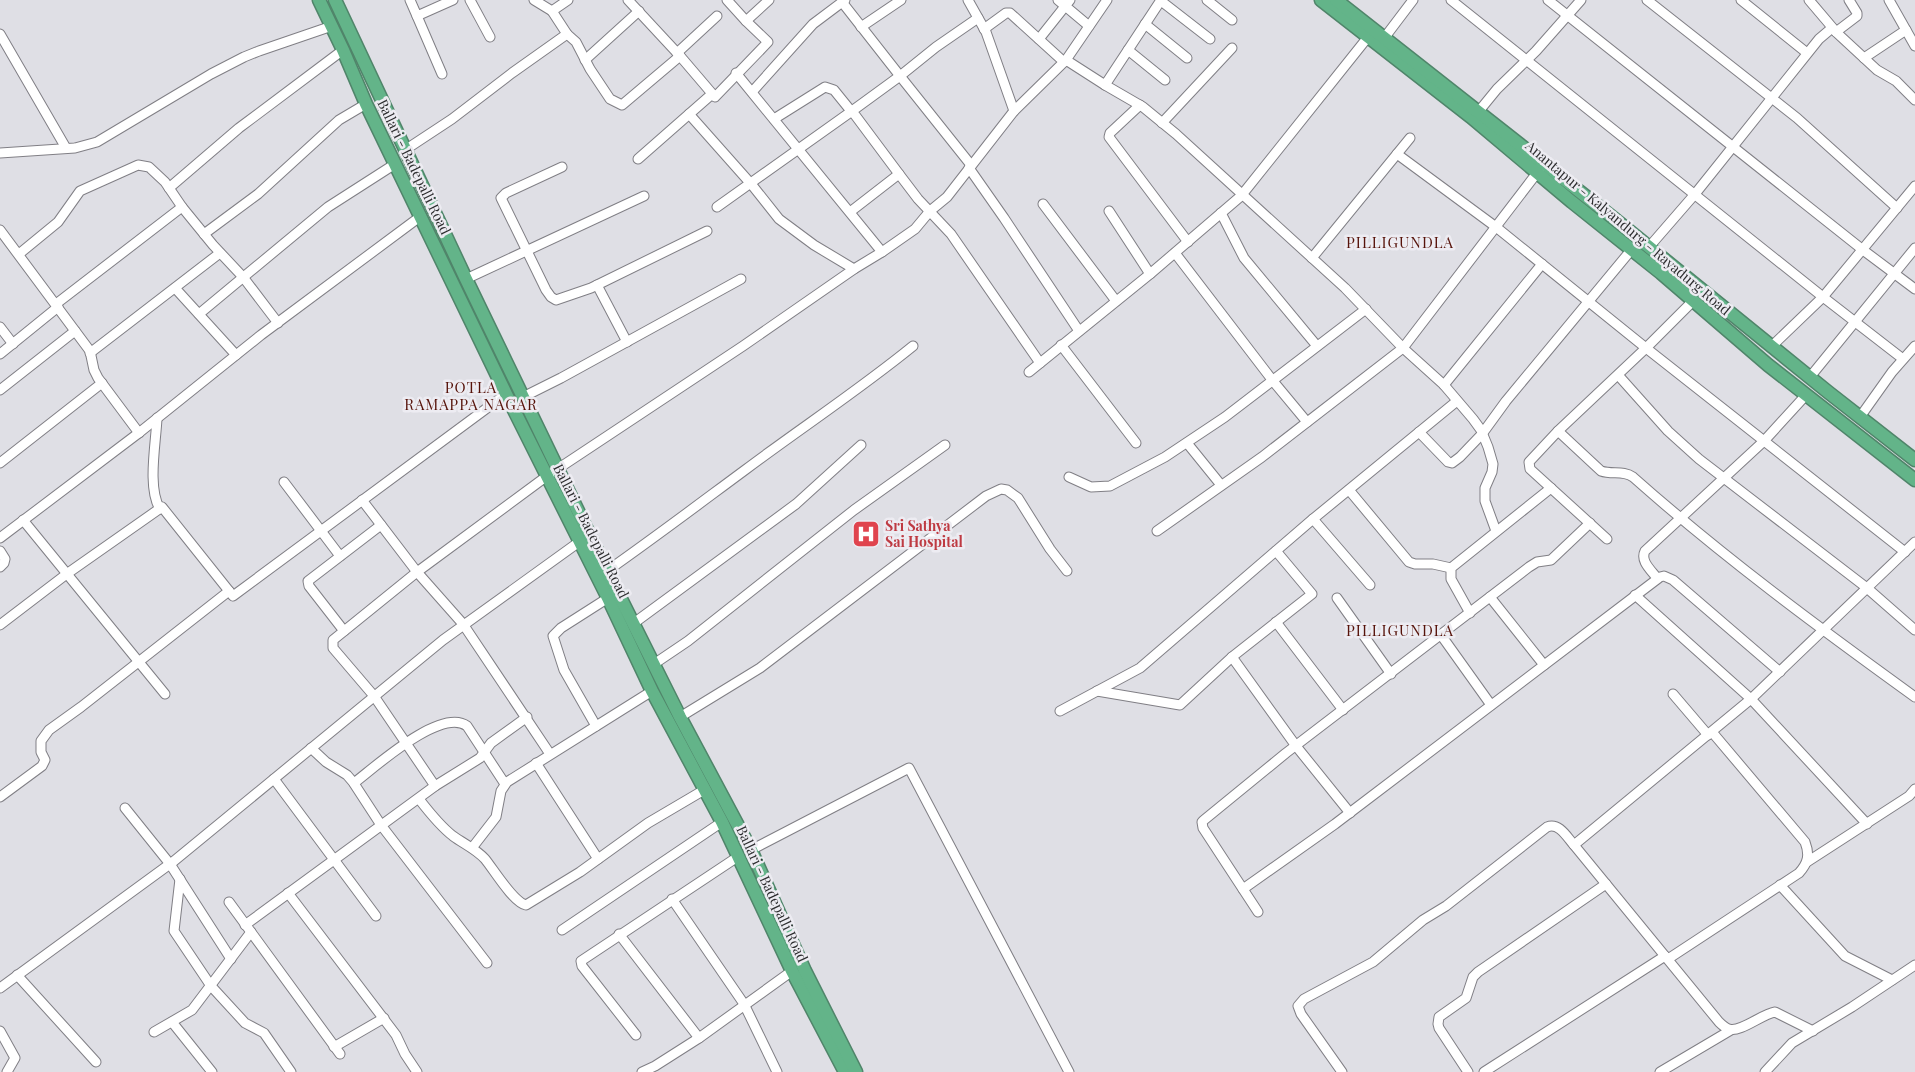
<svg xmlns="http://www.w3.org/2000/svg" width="1915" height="1072" font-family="'Playfair Display',serif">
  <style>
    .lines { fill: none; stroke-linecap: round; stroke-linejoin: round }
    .minor-casing { stroke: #807f85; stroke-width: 11 }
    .highway-casing { stroke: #50856a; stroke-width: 15 }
    .minor { stroke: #fff; stroke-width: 9 }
    .highway { stroke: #63b489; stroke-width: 12 }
    .labels { text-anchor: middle; stroke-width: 5; stroke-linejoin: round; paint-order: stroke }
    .street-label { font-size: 14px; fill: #2d2d2f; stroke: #edecf2 }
    .health-label { font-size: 14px; font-weight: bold; fill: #be3a42; stroke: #edecf2; text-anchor: start }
    .neighbourhood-label { font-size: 15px; letter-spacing: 1px; fill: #56130a; stroke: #edecf2 }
  </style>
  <rect width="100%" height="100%" fill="#dfdfe5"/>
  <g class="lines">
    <g class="minor-casing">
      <g id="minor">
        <polyline points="410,0 417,16 453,0"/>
        <polyline points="470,0 490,37"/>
        <polyline points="534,0 552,11"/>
        <polyline points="727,0 746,21 769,0"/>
        <polyline points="968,0 986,32 1014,111"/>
        <polyline points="1058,0 1089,26"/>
        <polyline points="1207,0 1232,20"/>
        <polyline points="1451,0 1823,297 1903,359"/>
        <polyline points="1548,0 1863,250 1915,289"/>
        <polyline points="1647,0 1797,118 1897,208"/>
        <polyline points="1741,0 1807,53"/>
        <polyline points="1809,0 1837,33 1877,70 1896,81 1915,100"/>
        <polyline points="1889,0 1915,46"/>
        <polyline points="1161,1 1210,39"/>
        <polyline points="842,2 900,76 936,47 978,18"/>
        <polyline points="417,16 442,74"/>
        <polyline points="1145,24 1187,58"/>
        <polyline points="861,27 901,0"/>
        <polyline points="984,29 1006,13 1010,13 1064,62"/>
        <polyline points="1836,32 1857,16 1857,13 1849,0"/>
        <polyline points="0,34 66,148"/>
        <polyline points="567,34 576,42 590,69 610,99 622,105 680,56 628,0"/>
        <polyline points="1385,37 1413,0"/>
        <polyline points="1039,39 1070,0"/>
        <polyline points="1128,50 1165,80"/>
        <polyline points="677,53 717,16"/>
        <polyline points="680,56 715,97 768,42 746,21"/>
        <polyline points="1864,58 1906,30"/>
        <polyline points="585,60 639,11"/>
        <polyline points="1066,60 1105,85 1161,0"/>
        <polyline points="736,73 882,252"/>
        <polyline points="1105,85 1143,107 1176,134 1345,288 1403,348 1444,385 1473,419 1481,430 1488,447 1493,464 1492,472 1485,488 1485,501 1496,531"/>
        <polyline points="752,92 813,24 845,0"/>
        <polyline points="1140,105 1110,133 1109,137 1188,242"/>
        <polyline points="1479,111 1497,89 1536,51 1581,0"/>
        <polyline points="689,114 752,185 779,219 814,245 854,269"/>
        <polyline points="774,119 825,87 834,90 851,111"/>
        <polyline points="1162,123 1232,48"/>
        <polyline points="405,150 452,119 512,73 567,34 552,11 568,0"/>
        <polyline points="0,153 75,148 97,142 211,74 244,57 259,51 332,26"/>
        <polyline points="1397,154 1496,227 1646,348 1905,552"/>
        <polyline points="638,159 712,94"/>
        <polyline points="562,167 506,193 501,198 546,290 551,297 556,300 591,288 707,231"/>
        <polyline points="969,168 1004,218 1079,331"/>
        <polyline points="899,174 852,111 900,76 971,165"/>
        <polyline points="169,188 239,128 343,50"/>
        <polyline points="1043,204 1116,301"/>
        <polyline points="717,207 852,111"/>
        <polyline points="1109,211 1150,274"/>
        <polyline points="850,212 899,174 918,199 951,234 1040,363"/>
        <polyline points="1221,213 1244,258 1317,346"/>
        <polyline points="0,230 90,351 94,370 98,378 139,433"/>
        <polyline points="204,234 258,194 339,120 366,104"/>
        <polyline points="1649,247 1695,194 1819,39 1832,28"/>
        <polyline points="1175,253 1273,381 1307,422"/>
        <polyline points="19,254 58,222 80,191 138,165 149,167 165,182 182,207 213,245 243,277 278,323"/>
        <polyline points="1312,258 1410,138"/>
        <polyline points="466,279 644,196"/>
        <polyline points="597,285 627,342"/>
        <polyline points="175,288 236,355"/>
        <polyline points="56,304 182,207"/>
        <polyline points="199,314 328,207 395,164"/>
        <polyline points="0,327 13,344"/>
        <polyline points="1061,345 1136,443"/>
        <polyline points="1772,346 1823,297 1915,186"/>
        <polyline points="90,353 220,253"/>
        <polyline points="0,354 58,307"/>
        <polyline points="1029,372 1150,274 1241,196 1368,37"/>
        <polyline points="1618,375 1668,431 1699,459 1867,588 1915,630"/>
        <polyline points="1810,377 1915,248"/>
        <polyline points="1444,385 1542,264"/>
        <polyline points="0,390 75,331"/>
        <polyline points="523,397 561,378 741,279"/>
        <polyline points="1860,417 1892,372 1915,346"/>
        <path d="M157,418C156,443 147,488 160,509"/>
        <path d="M1558,431L1601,471C1612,475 1623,470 1633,477C1722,556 1818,627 1915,697"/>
        <polyline points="1419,432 1448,462 1452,463 1460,457 1482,434 1506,401 1632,249"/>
        <polyline points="1187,443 1221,485"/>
        <polyline points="0,463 102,383"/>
        <polyline points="1069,477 1091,487 1110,486 1165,457 1225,417 1366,309"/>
        <polyline points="284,482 340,556"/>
        <polyline points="1349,490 1409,562 1415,564 1433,564 1451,568"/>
        <polyline points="362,500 417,572 463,624 550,754"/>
        <polyline points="1313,519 1370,585"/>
        <polyline points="23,520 165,694"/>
        <polyline points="1157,531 1262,457 1403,348 1540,169"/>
        <polyline points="0,538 140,432 261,335 421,216"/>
        <polyline points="1607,539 1530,469 1529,462 1558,431 1646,348 1693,301"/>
        <polyline points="0,551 5,559 4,563 0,567"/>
        <path d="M607,571C654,538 699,504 745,470C801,428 859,390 913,346"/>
        <path d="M1657,578C1651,570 1640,561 1645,551L1764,441L1806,395"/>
        <polyline points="1635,595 1751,699 1867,824"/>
        <polyline points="1490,597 1544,665"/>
        <polyline points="1337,598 1391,674"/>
        <polyline points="1470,613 1451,579 1451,568 1551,488"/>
        <polyline points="1276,622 1343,710"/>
        <polyline points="634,623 796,504 861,445"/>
        <polyline points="0,625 68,573 162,507 233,596 506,394"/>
        <polyline points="344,631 309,586 308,581 381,525"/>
        <polyline points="1441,635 1491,705"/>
        <polyline points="1232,657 1296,746 1350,813"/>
        <polyline points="654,664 688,641 854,510 945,445"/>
        <polyline points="1097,691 1180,705 1232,657 1312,594 1276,551"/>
        <polyline points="1673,694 1708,735"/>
        <polyline points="1060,711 1140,668 1313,519 1457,401"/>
        <polyline points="680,717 760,668 986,496 1001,489 1007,490 1018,498 1050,549 1067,571"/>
        <polyline points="596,726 564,670 553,636 561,628 608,598"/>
        <polyline points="311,748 326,762 347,775 353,782 381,825 487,963"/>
        <polyline points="536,763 598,859"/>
        <polyline points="274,779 376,916"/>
        <path d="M354,783C375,767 441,707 467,726L505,784"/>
        <polyline points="435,786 374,696 333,648 333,640 417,572 547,476 743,346 854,269 882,252 915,229 930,211 947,197 1014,111 1066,60 1107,0"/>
        <polyline points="0,797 42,766 45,760 41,752 41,741 49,730 81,707 229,591"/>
        <path d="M419,799C429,812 440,826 453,836C464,844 476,849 485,859C494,870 513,902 526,905L580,872L648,823L704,790"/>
        <polyline points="125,808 170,864 231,959"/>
        <polyline points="1574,845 1751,699 1915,542"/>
        <polyline points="472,848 496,817 501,791 507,782 652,691"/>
        <polyline points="751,850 909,768 1069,1072"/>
        <polyline points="1807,862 1909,796 1915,789"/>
        <polyline points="180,879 174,931 211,986 245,1023 264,1033 291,1072"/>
        <polyline points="1780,885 1845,956 1892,980"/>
        <polyline points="1243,889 1335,824 1660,577 1664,576 1673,580 1780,672"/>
        <polyline points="288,893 396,1035 405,1054 417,1072"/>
        <polyline points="672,899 744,1004 777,1072"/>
        <polyline points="229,902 340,1054"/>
        <polyline points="1258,912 1203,828 1202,822 1204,820 1286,753 1529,567 1537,562 1551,560 1590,523"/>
        <polyline points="245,925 435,786 480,758 491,743 527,717"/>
        <polyline points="562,930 722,822"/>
        <polyline points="619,934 699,1038"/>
        <path d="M1668,959L1799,873C1808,863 1810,855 1805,842L1712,732"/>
        <polyline points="17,975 96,1062"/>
        <polyline points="0,988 174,861 443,640 579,542"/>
        <polyline points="172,1022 212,1072"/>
        <polyline points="0,1031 15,1058 7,1072"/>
        <polyline points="154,1032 192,1010 251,932"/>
        <polyline points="636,1035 582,966 581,961 739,856"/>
        <polyline points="334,1047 384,1018"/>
        <polyline points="642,1072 655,1066 699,1038 792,971"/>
        <path d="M1342,1072L1301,1014L1298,1006L1304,999L1373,962L1423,920L1446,906L1547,827C1559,822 1567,837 1574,845L1719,1022C1722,1025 1725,1028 1729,1029C1740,1033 1762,1014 1775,1012L1813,1031"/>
        <polyline points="1468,1072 1439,1028 1438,1024 1439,1017 1466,998 1473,977 1478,972 1606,884"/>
        <polyline points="1484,1072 1665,956"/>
        <polyline points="1660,1072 1731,1030"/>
        <polyline points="1765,1072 1792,1043 1852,1007 1915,965"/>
      </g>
    </g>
    <g class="highway-casing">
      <g id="highway">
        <polyline points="319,0 343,50 366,104 506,394 608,598 652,691 722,822 792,971 845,1072"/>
        <polyline points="335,0 466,279 607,571 680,717 751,850 805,971 856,1072"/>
        <polyline points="1321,0 1471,117 1572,202 1661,273 1768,365 1915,480"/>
        <polyline points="1336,0 1612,217 1828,392 1915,460"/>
      </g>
    </g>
    <use href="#minor" class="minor"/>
    <use href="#highway" class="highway"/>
  </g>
  <defs>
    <g id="hospital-square" transform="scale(1.4375)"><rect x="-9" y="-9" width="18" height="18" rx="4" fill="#e0444e" stroke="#edecf2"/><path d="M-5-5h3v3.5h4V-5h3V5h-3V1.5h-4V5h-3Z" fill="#fff"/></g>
  </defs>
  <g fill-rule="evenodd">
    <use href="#hospital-square" x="866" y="534"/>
  </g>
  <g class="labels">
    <g class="street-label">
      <text transform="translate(414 167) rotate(64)" y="5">Ballari - Badepalli Road</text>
      <text transform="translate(1628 228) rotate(40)" y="5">Anantapur - Kalyandurg - Rayadurg Road</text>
      <text transform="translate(591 531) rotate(63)" y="5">Ballari - Badepalli Road</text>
      <text transform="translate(772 894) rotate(65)" y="5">Ballari - Badepalli Road</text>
    </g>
    <g class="health-label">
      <text x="885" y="531">Sri Sathya<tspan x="885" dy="16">Sai Hospital</tspan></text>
    </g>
    <g class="neighbourhood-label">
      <text x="1400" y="248">PILLIGUNDLA</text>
      <text x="471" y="393">POTLA<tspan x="471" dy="17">RAMAPPA NAGAR</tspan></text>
      <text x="1400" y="636">PILLIGUNDLA</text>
    </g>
  </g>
</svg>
